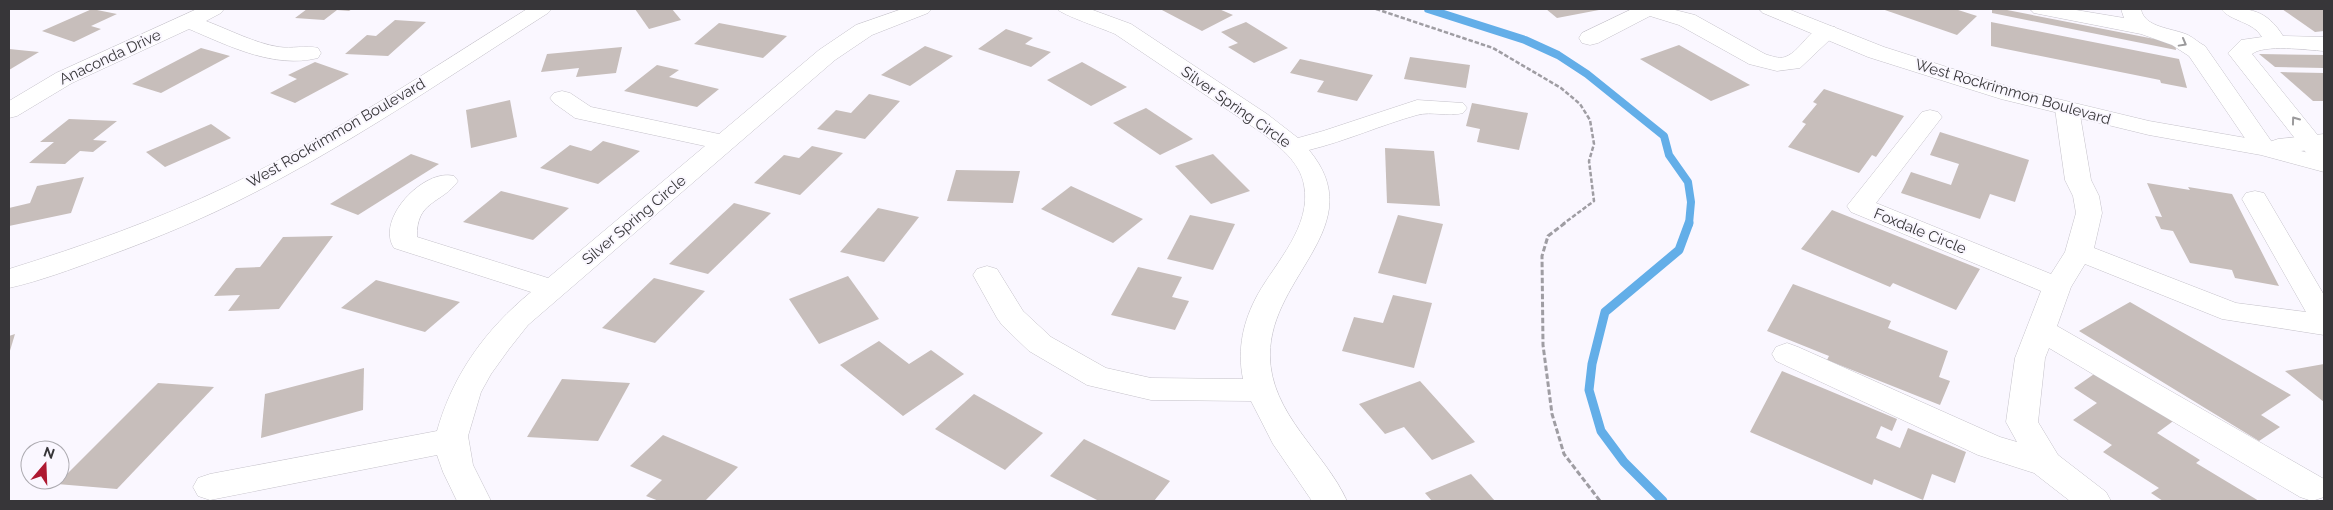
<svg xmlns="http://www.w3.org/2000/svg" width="2333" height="510" font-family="Raleway,sans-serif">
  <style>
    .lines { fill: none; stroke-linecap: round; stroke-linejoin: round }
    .stream-far1 { stroke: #63aee8; stroke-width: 8 }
    .stream { stroke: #63aee8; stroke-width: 9 }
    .building { fill: #c7bebb }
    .minor-casing { stroke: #c5c2ca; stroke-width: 1 }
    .major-casing { stroke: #c5c2ca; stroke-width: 1 }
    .path-far1 { stroke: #9f9da3; stroke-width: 2.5; stroke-dasharray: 4.5 2; stroke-linecap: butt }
    .path { stroke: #9f9da3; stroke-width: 3; stroke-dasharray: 5.5 2.5; stroke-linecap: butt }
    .minor { fill: #fff; fill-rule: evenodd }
    .major { fill: #fff; fill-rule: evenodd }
    .oneway { stroke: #9b9a9c }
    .labels { text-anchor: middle; stroke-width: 4; stroke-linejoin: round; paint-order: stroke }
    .street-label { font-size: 15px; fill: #373639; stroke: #faf7ff }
  </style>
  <rect width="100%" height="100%" fill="#faf7ff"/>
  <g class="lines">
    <polyline class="stream-far1" points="1428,9 1525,40 1558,55 1587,74 1664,136 1669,155 1688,182 1691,202 1689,224"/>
    <polyline class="stream" points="1663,501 1624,462 1601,431 1589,390 1592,364 1605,312 1679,250 1689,223"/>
  </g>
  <g class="building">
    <polygon points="92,9 117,14 91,26 101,29 74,42 42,31"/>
    <polygon points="307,9 352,9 349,11 337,10 324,20 295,18"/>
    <polygon points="635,9 672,9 681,20 649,29"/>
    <polygon points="1160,9 1219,9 1233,15 1202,31"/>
    <polygon points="1546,9 1598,9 1599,10 1557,18"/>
    <polygon points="1882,9 1955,9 1977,16 1957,35"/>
    <polygon points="1992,9 2002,9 2175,43 2176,50 1992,13"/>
    <polygon points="2282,9 2324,9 2324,31 2315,32"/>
    <polygon points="395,20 426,22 388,56 345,54 367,35 376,36"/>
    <polygon points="1246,22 1288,48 1254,63 1228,47 1238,43 1221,32"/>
    <polygon points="1991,22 2179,59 2187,88 2161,83 2160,80 1991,46"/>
    <polygon points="719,23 787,36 763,58 694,44"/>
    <polygon points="1006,29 1033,38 1025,44 1051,52 1031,67 978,49"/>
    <polygon points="1679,45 1750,85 1711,101 1640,59"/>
    <polygon points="925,46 953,56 910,86 881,75"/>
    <polygon points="622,47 616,73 576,77 579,68 541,72 547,54"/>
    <polygon points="201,48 230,56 161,93 132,84"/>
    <polygon points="9,49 39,52 9,70"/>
    <polygon points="2259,54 2324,55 2324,68 2275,67"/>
    <polygon points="1410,57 1470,65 1466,88 1404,79"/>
    <polygon points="1300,59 1373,75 1357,101 1317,92 1324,81 1290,73"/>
    <polygon points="315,62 349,74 295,103 270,93 297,79 288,75"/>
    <polygon points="1082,62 1127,87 1091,106 1047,80"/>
    <polygon points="657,65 679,70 669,77 719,89 697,107 624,91"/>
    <polygon points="2280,72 2324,73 2324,101 2313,101"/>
    <polygon points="1824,89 1904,116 1876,157 1872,155 1859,173 1788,147 1806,124 1802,122 1817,104 1813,102"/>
    <polygon points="869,94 900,101 865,139 817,129 836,110 851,113"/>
    <polygon points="510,100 517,137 471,148 466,110"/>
    <polygon points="1472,103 1528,113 1519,150 1477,142 1480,129 1466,126"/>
    <polygon points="1146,108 1193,139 1160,155 1113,123"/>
    <polygon points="69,119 117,121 93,140 107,141 93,152 80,151 65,164 29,163 54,142 40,142"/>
    <polygon points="211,124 231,138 165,167 146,152"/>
    <polygon points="1940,132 2029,160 2015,202 1990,194 1980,219 1901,193 1911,172 1951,185 1959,164 1930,155"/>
    <polygon points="603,141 640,151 598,184 540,168 570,145 591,151"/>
    <polygon points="812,146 843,153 800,195 754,183 784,155 799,158"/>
    <polygon points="1385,148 1434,151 1440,206 1387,203"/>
    <polygon points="411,154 439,164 358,215 330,204"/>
    <polygon points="1213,154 1250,191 1211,204 1175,166"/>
    <polygon points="956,170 1020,171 1013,203 947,201"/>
    <polygon points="84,177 71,213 9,226 9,208 30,203 37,186"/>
    <polygon points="2147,183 2190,190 2188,187 2232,194 2279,286 2235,278 2232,270 2190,263 2173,231 2161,229 2155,216 2162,217"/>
    <polygon points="1071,186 1143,219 1113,243 1041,209"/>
    <polygon points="501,191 569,208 533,240 463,222"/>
    <polygon points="734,203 771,213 708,274 669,264"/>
    <polygon points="878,208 919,217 884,262 840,252"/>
    <polygon points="1832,210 1980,269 1956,310 1893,283 1890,287 1801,249"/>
    <polygon points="1190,215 1235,224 1213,270 1167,259"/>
    <polygon points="1398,215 1443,224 1426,284 1378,273"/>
    <polygon points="333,236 279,309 228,311 240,295 214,296 236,268 260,267 283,237"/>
    <polygon points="1138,267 1182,277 1172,297 1189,301 1175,330 1111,315"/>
    <polygon points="848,276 879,319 819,344 789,299"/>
    <polygon points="654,278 705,291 655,343 602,328"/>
    <polygon points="376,280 460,302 425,332 341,308"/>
    <polygon points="1793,284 1891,321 1888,328 1948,351 1939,377 1950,381 1940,405 1827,360 1829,356 1767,331"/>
    <polygon points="1393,295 1432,303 1414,368 1342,351 1354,317 1383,323"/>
    <polygon points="2130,302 2291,395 2261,415 2280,427 2259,441 2079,331"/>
    <polygon points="15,334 9,354 9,336"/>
    <polygon points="879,341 909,364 931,350 964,374 903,416 840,365"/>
    <polygon points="2324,364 2324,402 2285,371"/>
    <polygon points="364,368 363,410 261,438 265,394"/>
    <polygon points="1782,371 1897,419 1892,431 1881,426 1876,438 1900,448 1908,428 1966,452 1955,483 1932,474 1923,500 1874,479 1872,485 1750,432"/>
    <polygon points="2097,372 2176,419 2157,433 2200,460 2196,463 2259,501 2163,501 2151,493 2159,488 2103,452 2112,445 2073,420 2097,403 2074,388"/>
    <polygon points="562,379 630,383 598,441 527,437"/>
    <polygon points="1420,381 1475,442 1432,460 1404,427 1385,434 1359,404"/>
    <polygon points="158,383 214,387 117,489 57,484"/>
    <polygon points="974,394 1043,433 1005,470 935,429"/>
    <polygon points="663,435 738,467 705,501 659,501 646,496 662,480 630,466"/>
    <polygon points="1084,439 1170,481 1154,501 1099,501 1050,476"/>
    <polygon points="1471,474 1495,501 1432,501 1425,493"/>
  </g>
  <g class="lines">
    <g class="minor-casing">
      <g id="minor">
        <path d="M197,9H224L221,13L206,21C230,30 254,43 279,47C292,49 305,45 318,48L321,53L318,58C274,69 229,46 189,29L72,83L17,116L9,118V101L56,73Z"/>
        <path d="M902,9H932L928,13L872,35L835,60L528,325L509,349L491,374L481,392L468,436L473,465L491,501H457L443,472L437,455L210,500L198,496L193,487L198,478L210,474L437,431C453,374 486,329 531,292L394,248C375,219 424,168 454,176L458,181C442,204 416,200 417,237L548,278L705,146L575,118L554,103L550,98L554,93L562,91L570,93L591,107L719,134L819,50L856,25Z"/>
        <path d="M1057,9H1090L1131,24L1267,114L1298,138L1323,131L1417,100L1463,103L1467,108L1463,113C1448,117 1432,111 1417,115C1381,125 1346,141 1309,150C1372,226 1270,275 1270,355C1270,414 1325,452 1347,501H1312L1273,444L1251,401L1151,400L1087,385L1029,351L1002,325L997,318L973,275L977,269L987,266L997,269L1023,311L1051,337L1106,368L1151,378L1243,379C1237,349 1243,321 1258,294C1276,262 1312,226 1304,185C1300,162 1279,146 1262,133L1115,34C1104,29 1062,15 1057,9Z"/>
        <path d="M1632,9H1671L1695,15L1765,54C1771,56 1779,59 1785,57C1804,50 1810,21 1835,27L1838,32L1800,68L1777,71L1749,64L1679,25L1650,16L1598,43L1590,45L1582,43L1579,38L1582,33Z"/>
        <path d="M2030,9H2070L2124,18L2121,9H2141C2144,28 2173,28 2188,35C2194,38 2199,43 2205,46L2276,148L2273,153L2264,155L2255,153L2189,56L2172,45L2141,34L2034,13Z"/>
        <path d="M2221,9C2249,7 2267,10 2283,36L2324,37V51C2307,50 2264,44 2252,54L2324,143V166L2315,164L2228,53L2241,40L2262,37C2253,21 2231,22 2221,9Z"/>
        <polygon points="2067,102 2075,104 2079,109 2091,180 2099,196 2102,213 2094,248 2236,303 2306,312 2242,199 2246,193 2255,191 2264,193 2324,295 2324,335 2222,319 2085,264 2071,287 2057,326 2324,479 2324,497 2312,501 2300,497 2049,348 2045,358 2038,422 2058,455 2106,492 2111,501 2070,501 2034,473 1978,455 1776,361 1772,354 1776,347 1787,343 1798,347 2000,437 2017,442 2006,422 2015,358 2041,291 1851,212 1847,206 1922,112 1930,110 1938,112 1942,117 1876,203 2051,274 2065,252 2076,213 2073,196 2065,180 2055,109 2059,104"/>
      </g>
    </g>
    <g class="major-casing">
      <g id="major">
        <path d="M527,9H552L548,13C459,70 371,130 278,180C222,211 163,236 102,258C72,269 40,281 9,288V269C83,246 157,220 228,186C332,136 429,70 527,9Z"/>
        <polygon points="1759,9 1788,9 1884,47 2016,89 2149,121 2269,142 2278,139 2324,134 2324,148 2301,151 2324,157 2324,172 2261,155 2149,135 2001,99 1868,57 1763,13"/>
      </g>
    </g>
    <polyline class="path-far1" points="1376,9 1493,48 1561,88 1580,104 1590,120 1594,144 1589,161 1594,201 1563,224"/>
    <polyline class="path" points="1565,223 1548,236 1542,256 1543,345 1552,414 1564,454 1600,501"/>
    <use href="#minor" class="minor"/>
    <use href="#major" class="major"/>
  </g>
  <defs><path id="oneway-chevron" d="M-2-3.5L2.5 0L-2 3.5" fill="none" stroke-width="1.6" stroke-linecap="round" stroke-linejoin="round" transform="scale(1.25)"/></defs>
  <g class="oneway">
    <use href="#oneway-chevron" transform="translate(2183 43) rotate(29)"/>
    <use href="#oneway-chevron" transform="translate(2295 120) rotate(-126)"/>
  </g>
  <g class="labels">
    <g class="street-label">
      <text transform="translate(110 57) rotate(-25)" y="5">Anaconda Drive</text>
      <text transform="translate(2013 92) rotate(16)" y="5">West Rockrimmon Boulevard</text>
      <text transform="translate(1236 107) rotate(35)" y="5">Silver Spring Circle</text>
      <text transform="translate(336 133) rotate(-30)" y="5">West Rockrimmon Boulevard</text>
      <text transform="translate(634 220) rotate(-40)" y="5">Silver Spring Circle</text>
      <text transform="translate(1920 231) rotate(22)" y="5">Foxdale Circle</text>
    </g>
  </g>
  <rect width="2333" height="510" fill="none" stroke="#373639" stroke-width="20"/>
  <g transform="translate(45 465) rotate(19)"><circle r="24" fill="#faf7ff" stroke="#acaab0"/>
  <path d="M0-4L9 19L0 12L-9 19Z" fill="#ae1931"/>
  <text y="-8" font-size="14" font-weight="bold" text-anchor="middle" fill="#373639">N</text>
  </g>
</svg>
